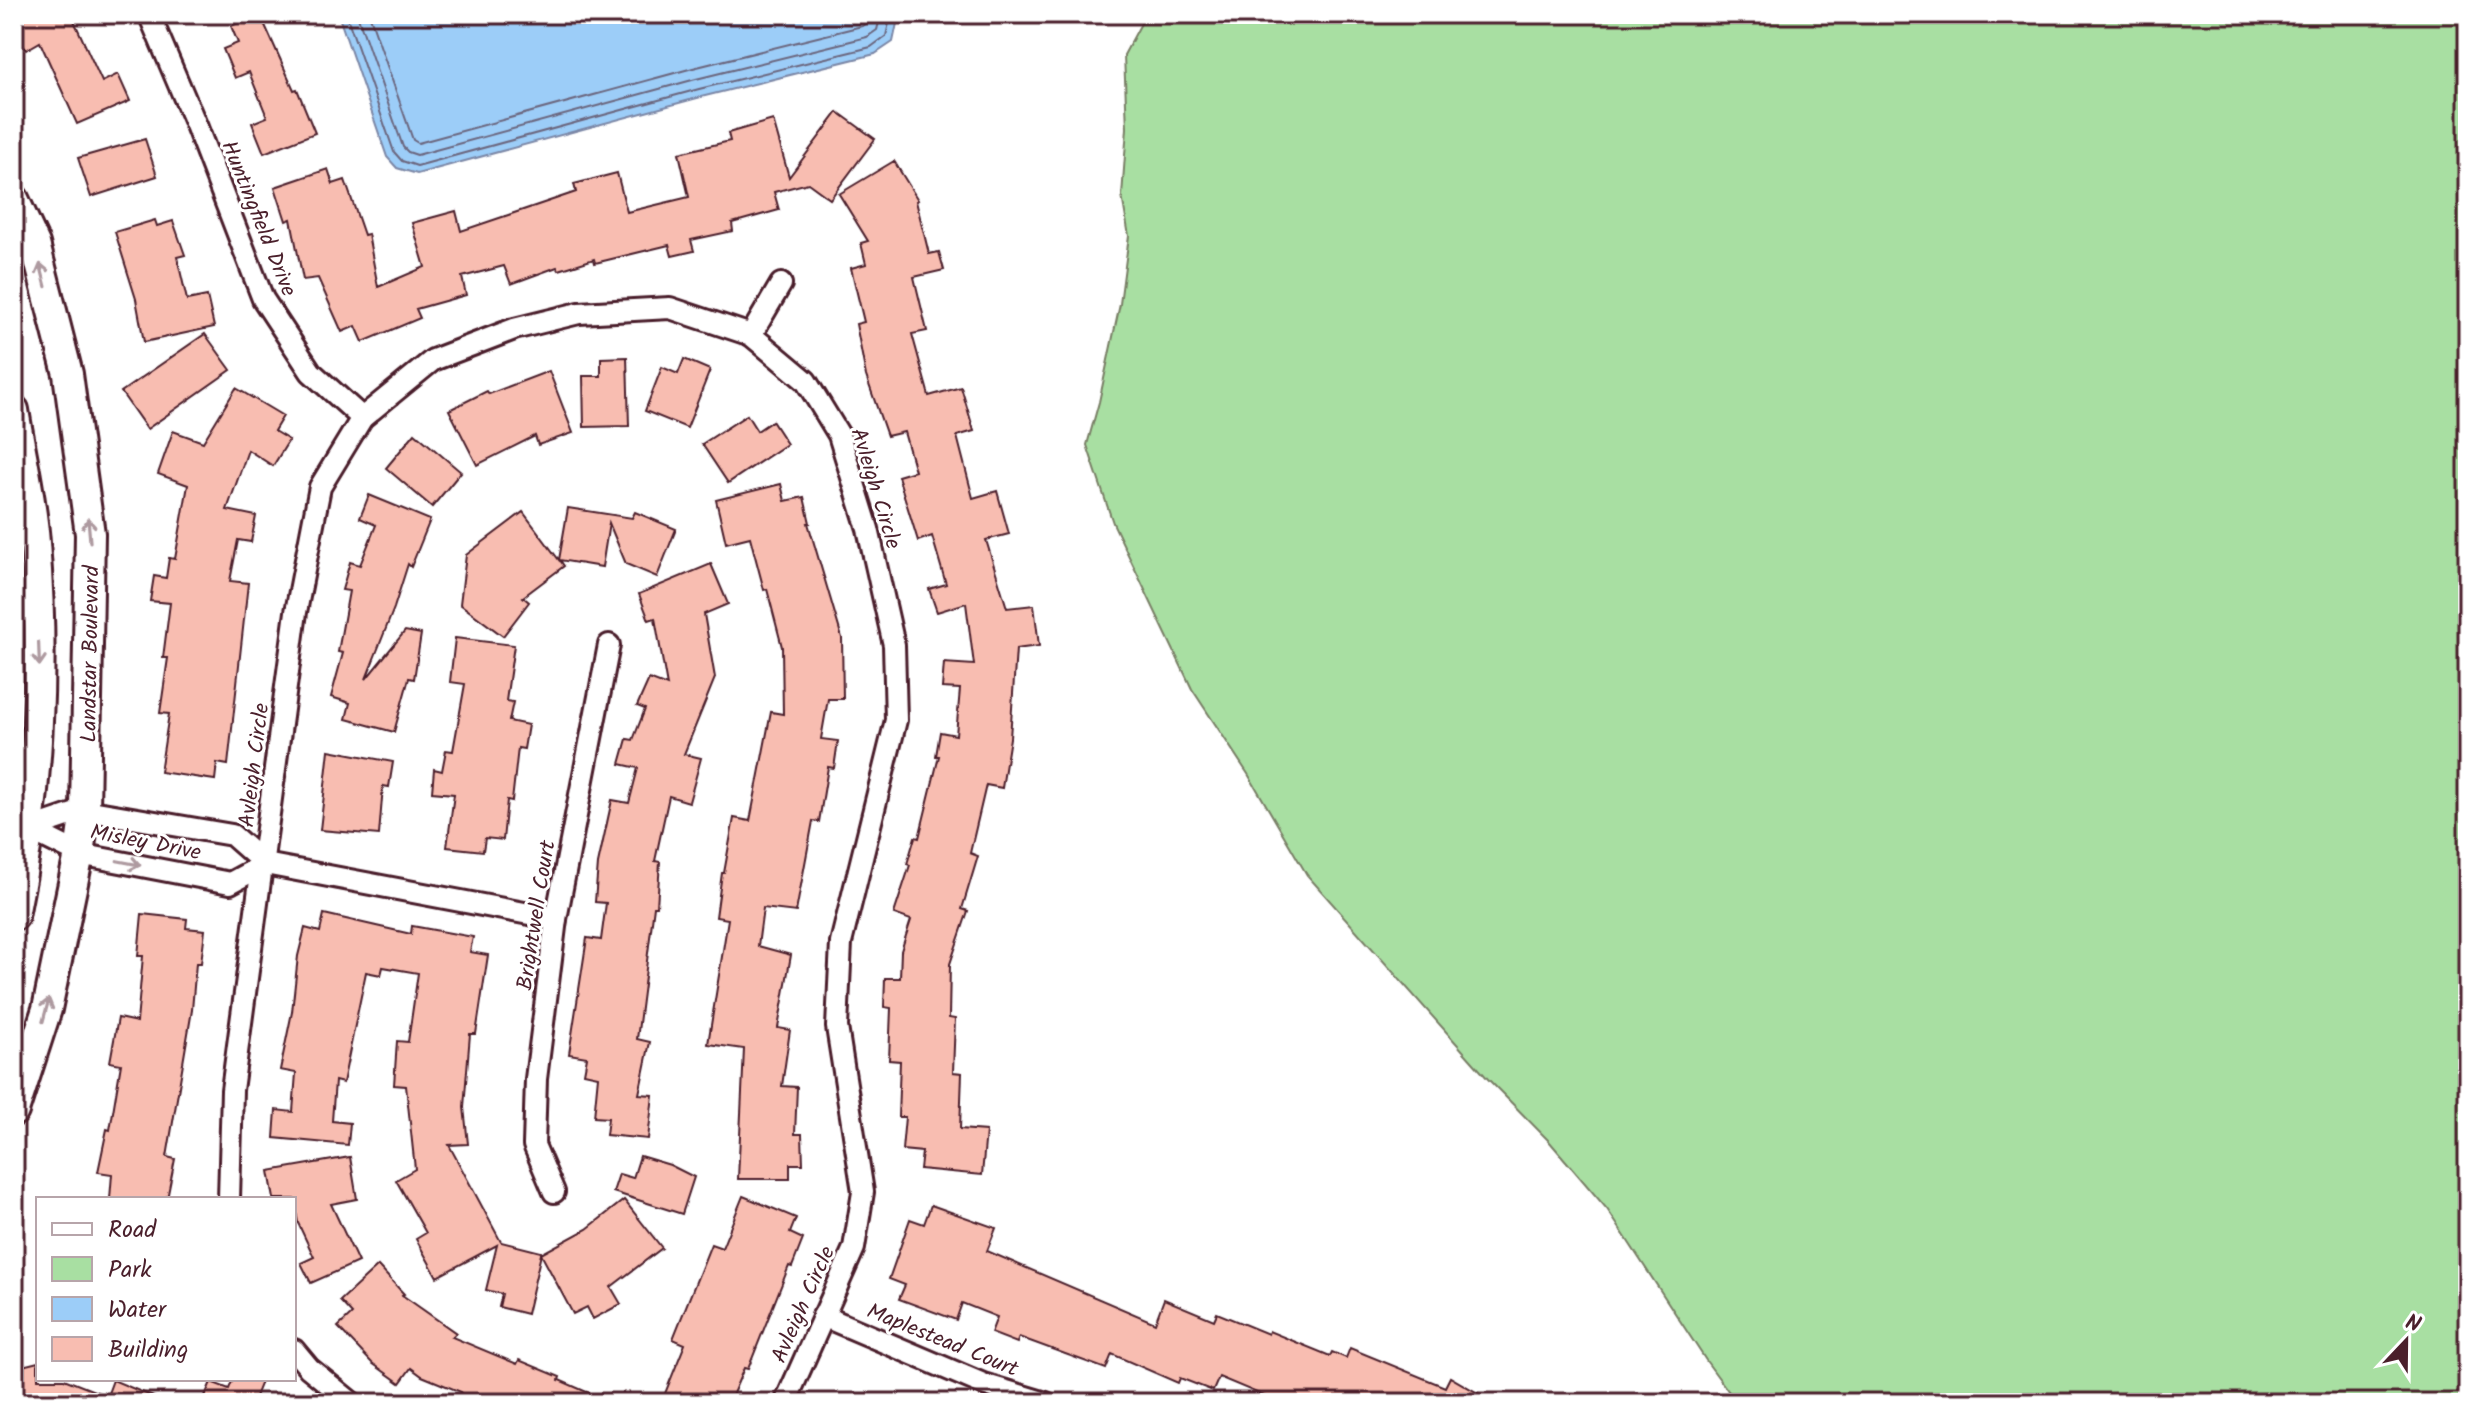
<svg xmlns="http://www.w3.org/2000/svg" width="2482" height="1417" font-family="Kalam,sans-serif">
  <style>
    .green { fill: #a8dfa2; stroke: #797f66; stroke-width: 2 }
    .water { fill: #9ccdf8; stroke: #7b87a6; stroke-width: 2 }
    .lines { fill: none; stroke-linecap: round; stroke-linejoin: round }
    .shore { stroke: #6b657d; stroke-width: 2 }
    .building { fill: #f8bdb1; stroke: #4a1f2b; stroke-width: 2 }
    .minor-casing { stroke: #4a1f2b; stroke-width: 26 }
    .secondary-casing { stroke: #4a1f2b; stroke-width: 34 }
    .minor { stroke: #fff; stroke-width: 20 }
    .secondary { stroke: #fff; stroke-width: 28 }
    .oneway { stroke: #ae9aa0 }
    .labels { text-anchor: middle; stroke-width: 6; stroke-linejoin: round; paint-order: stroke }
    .street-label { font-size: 22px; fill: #4a1f2b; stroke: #fff }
  </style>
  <rect width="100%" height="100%" fill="#fff"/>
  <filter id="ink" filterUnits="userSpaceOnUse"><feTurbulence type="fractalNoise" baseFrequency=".0125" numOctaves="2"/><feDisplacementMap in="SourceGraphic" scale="16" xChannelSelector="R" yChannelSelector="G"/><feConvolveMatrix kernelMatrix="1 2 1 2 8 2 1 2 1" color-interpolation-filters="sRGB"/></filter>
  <g filter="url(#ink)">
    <polygon class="green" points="1146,14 2468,14 2468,1403 1737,1403 1707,1362 1607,1209 1549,1141 1488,1079 1307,875 1248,774 1192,689 1113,523 1087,445 1099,402 1120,304 1129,236 1122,196 1127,128 1124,55"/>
    <polygon class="water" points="338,14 899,14 893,42 875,54 701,97 417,174 397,168 387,157"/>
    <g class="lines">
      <g class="shore">
        <polyline points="346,14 394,152 402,161 417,166 699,89 871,47 886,36 891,14"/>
        <polyline points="357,14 403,147 408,152 417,155 696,79 867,37 877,30 881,14"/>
        <polyline points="369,14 413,140 418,143 693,68 862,26 866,23 868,14"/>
      </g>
    </g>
    <g class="building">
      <polygon points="14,14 71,14 102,82 118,74 130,101 77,124 40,42 26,50 14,29"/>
      <polygon points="260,14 294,90 297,89 315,133 264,153 252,123 267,117 249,72 235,78 223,49 238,43 231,26"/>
      <polygon points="838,112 875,139 830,199 808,183 774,192 779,210 732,223 733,231 691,240 694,251 672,256 669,245 595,263 594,259 559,270 557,267 511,284 504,266 462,277 466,295 416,309 420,318 363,342 356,326 342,332 318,278 303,280 291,219 286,221 275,187 328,169 333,184 345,180 364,235 368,234 378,287 425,267 412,223 456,211 461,231 576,192 574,184 617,173 627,212 689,197 679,153 730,141 728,133 773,120 789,177"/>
      <polygon points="145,139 157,176 91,197 78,158"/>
      <polygon points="894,161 918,200 916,201 929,254 939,252 944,270 914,277 927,331 912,334 929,396 961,387 974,431 957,436 973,498 997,491 1009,534 986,540 1007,608 1034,605 1039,646 1016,649 1010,738 1002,788 986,785 970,853 978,856 962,909 968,911 950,964 949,1018 955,1019 953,1072 962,1073 960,1129 986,1131 982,1175 920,1169 922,1152 902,1150 905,1117 898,1117 900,1061 889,1060 891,1008 884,1007 885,978 900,978 901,951 911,920 894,914 910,865 907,864 915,837 919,838 939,756 936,756 940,732 956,735 960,689 942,688 944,663 974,665 966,603 937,612 929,589 946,584 932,536 918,541 898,476 915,471 904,432 887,436 866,376 856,324 864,322 851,268 866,264 861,243 868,241 839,194"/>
      <polygon points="155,220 157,226 173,221 185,255 177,257 187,300 207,296 214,327 144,342 136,299 115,232"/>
      <polygon points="205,334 231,370 147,429 121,392"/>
      <polygon points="627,357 629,426 584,427 583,376 601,376 601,358"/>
      <polygon points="684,359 710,370 687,428 645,411 662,367 678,374"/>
      <polygon points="549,371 573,433 538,445 535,436 477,465 449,410 487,391 489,394"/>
      <polygon points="236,388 283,416 274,431 289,440 273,466 248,450 227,510 256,516 251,542 238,540 230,581 248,583 228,765 217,763 215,780 160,772 169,714 160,713 168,658 163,658 170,603 150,601 154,576 166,578 169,558 175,559 188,485 158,474 173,431 203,442"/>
      <polygon points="747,415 757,431 772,421 787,444 728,483 702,444"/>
      <polygon points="415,433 461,472 432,507 386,468"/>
      <polygon points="781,484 785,501 804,497 810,523 808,523 842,638 843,699 828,699 821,739 838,741 834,768 828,767 819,822 813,821 796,912 763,908 758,946 791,955 778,1028 790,1030 782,1086 797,1087 795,1134 802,1134 803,1164 790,1164 790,1179 738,1179 744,1049 708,1044 728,919 716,917 722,873 724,873 734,818 750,821 771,712 783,714 782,647 767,589 764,590 750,537 726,543 716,500"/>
      <polygon points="369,495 430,520 411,567 408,564 394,608 366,679 405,631 421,634 414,679 409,678 394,732 346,719 350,703 331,697 343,653 338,652 349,591 342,590 350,562 360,565 376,525 360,518"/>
      <polygon points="568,508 632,518 635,512 676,529 657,577 626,564 609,523 602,567 560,560 564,566 523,597 529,602 503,636 460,604 466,555 523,512 559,560"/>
      <polygon points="711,564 728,604 704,614 715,678 684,754 701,758 689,802 669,796 655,861 660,862 657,906 654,906 637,1039 650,1042 639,1094 653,1095 648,1139 606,1135 608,1118 594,1117 598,1076 584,1073 587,1057 569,1054 587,938 601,940 606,903 595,902 598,864 612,800 629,803 638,768 620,764 627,739 633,740 645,709 637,706 649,679 667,686 655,618 649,620 639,594"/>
      <polygon points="455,638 514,645 506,701 513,702 509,721 528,725 524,749 518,748 512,801 507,800 503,840 485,838 483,851 447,847 454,794 432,792 434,769 442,771 446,750 453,751 465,684 450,682"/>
      <polygon points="329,750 393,762 389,787 383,786 379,835 320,830"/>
      <polygon points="142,914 187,919 186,928 205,930 201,963 196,963 192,1010 167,1157 175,1159 167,1199 110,1199 112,1174 98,1172 107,1129 110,1130 121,1064 110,1062 118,1018 137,1022 143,956 138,956"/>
      <polygon points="324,914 411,934 412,926 473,937 470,952 488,955 476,1034 470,1034 464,1107 468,1144 449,1145 501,1242 541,1252 541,1254 587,1229 624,1200 662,1248 611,1287 621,1304 593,1319 587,1307 573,1314 541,1254 527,1314 499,1307 502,1294 486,1290 497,1245 437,1277 416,1239 426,1233 396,1180 415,1169 406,1086 394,1085 397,1041 408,1042 418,973 383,967 381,975 366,972 343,1083 335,1081 332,1121 350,1123 348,1145 274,1138 276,1110 293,1112 296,1073 280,1070 292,1012 298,956 305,928 320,932"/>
      <polygon points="640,1156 670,1165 694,1177 682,1214 613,1192 619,1174 633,1178"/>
      <polygon points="350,1157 357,1199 331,1204 358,1262 311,1283 301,1263 314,1257 298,1223 294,1199 274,1199 269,1171"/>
      <polygon points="743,1196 796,1218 790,1233 803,1239 792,1267 789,1266 748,1369 744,1368 729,1403 681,1403 664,1396 685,1344 673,1339 711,1244 722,1248"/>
      <polygon points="931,1205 996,1228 987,1251 1155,1323 1164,1299 1214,1320 1217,1313 1268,1334 1269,1331 1330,1356 1332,1352 1346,1358 1350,1348 1445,1387 1450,1377 1495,1403 1281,1403 1219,1377 1213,1391 1180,1378 1178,1383 1112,1354 1106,1369 1019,1337 1017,1343 991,1333 997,1317 962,1303 956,1320 899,1299 905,1285 889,1279 902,1242 910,1219 924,1224"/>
      <polygon points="378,1266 404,1294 402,1295 456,1333 452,1337 517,1364 519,1360 560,1377 559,1380 612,1403 457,1403 461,1392 422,1376 411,1368 400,1383 372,1363 338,1327 352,1314 340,1301"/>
      <polygon points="38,1362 38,1379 64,1379 107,1396 113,1380 168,1403 17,1403 14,1392 14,1368"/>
      <polygon points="233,1379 262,1379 254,1399 260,1403 202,1403 211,1382 229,1389"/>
    </g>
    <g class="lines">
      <g class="minor-casing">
        <g id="minor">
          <polyline points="149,14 196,125 263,299 311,372 362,418"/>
          <polyline points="751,335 781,284"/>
          <polyline points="29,829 85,810 232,835 265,864 556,919"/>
          <polyline points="29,829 79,854 230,883 265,864"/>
          <polyline points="554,1192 534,1145 536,1079 556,919 609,645"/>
          <polyline points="229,1199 232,1090 296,612 320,487 362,418 433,360 514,329 579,313 670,308 751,335 806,381 839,435 868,529 894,645 896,720 841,943 837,1027 863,1192 854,1248 785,1403"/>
          <polyline points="823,1316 983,1384 1046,1403"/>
          <polyline points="294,1350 309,1368 352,1403"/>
        </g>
      </g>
      <g class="secondary-casing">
        <g id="secondary">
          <polyline points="14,199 35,244 68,374 90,534 85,810 79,854 47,1009 14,1111"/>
          <path d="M14,410C21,454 32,499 35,543C45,665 39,796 14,916"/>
        </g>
      </g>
      <use href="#minor" class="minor"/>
      <use href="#secondary" class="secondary"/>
    </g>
    <defs><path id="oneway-shaft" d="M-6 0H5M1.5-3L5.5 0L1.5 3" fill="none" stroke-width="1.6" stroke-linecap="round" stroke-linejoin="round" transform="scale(2)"/></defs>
    <g class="oneway">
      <use href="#oneway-shaft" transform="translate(43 275) rotate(-104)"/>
      <use href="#oneway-shaft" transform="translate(89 530) rotate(-95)"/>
      <use href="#oneway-shaft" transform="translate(39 654) rotate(88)"/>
      <use href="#oneway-shaft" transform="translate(129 863) rotate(11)"/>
      <use href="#oneway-shaft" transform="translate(46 1010) rotate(-75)"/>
    </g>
  </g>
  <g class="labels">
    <g class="street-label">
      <text transform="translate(260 218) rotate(68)" y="8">Huntingfield Drive</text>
      <text transform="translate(877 488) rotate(73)" y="8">Avleigh Circle</text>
      <text transform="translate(89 654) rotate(-89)" y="8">Landstar Boulevard</text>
      <text transform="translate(253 765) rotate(-83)" y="8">Avleigh Circle</text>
      <text transform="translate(146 841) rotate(11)" y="8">Misley Drive</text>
      <text transform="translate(535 915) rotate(-81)" y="8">Brightwell Court</text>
      <text transform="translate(802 1304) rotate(-66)" y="8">Avleigh Circle</text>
      <text transform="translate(943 1339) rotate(22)" y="8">Maplestead Court</text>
    </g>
  </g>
  <rect width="2482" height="1417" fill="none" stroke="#fff" stroke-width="48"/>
  <rect x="24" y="24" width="2434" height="1369" fill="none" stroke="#4a1f2b" stroke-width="3" filter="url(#ink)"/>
  <rect x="36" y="1197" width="260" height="184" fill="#ffffff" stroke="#b7a5aa" stroke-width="2"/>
  <rect x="52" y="1223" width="40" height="12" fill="#ffffff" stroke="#b7a5aa" stroke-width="2"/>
  <text x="108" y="1237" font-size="24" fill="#4a1f2b">Road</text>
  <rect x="52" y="1257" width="40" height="24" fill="#a8dfa2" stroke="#b7a5aa" stroke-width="2"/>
  <text x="108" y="1277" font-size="24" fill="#4a1f2b">Park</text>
  <rect x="52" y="1297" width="40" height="24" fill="#9ccdf8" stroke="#b7a5aa" stroke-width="2"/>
  <text x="108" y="1317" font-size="24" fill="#4a1f2b">Water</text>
  <rect x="52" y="1337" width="40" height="24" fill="#f8bdb1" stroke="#b7a5aa" stroke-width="2"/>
  <text x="108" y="1357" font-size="24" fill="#4a1f2b">Building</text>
  <g transform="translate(2406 1341) rotate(22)" stroke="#ffffff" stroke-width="6" paint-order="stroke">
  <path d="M0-6L14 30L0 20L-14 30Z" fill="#4a1f2b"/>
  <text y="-12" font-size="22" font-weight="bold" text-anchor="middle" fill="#4a1f2b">N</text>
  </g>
</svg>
